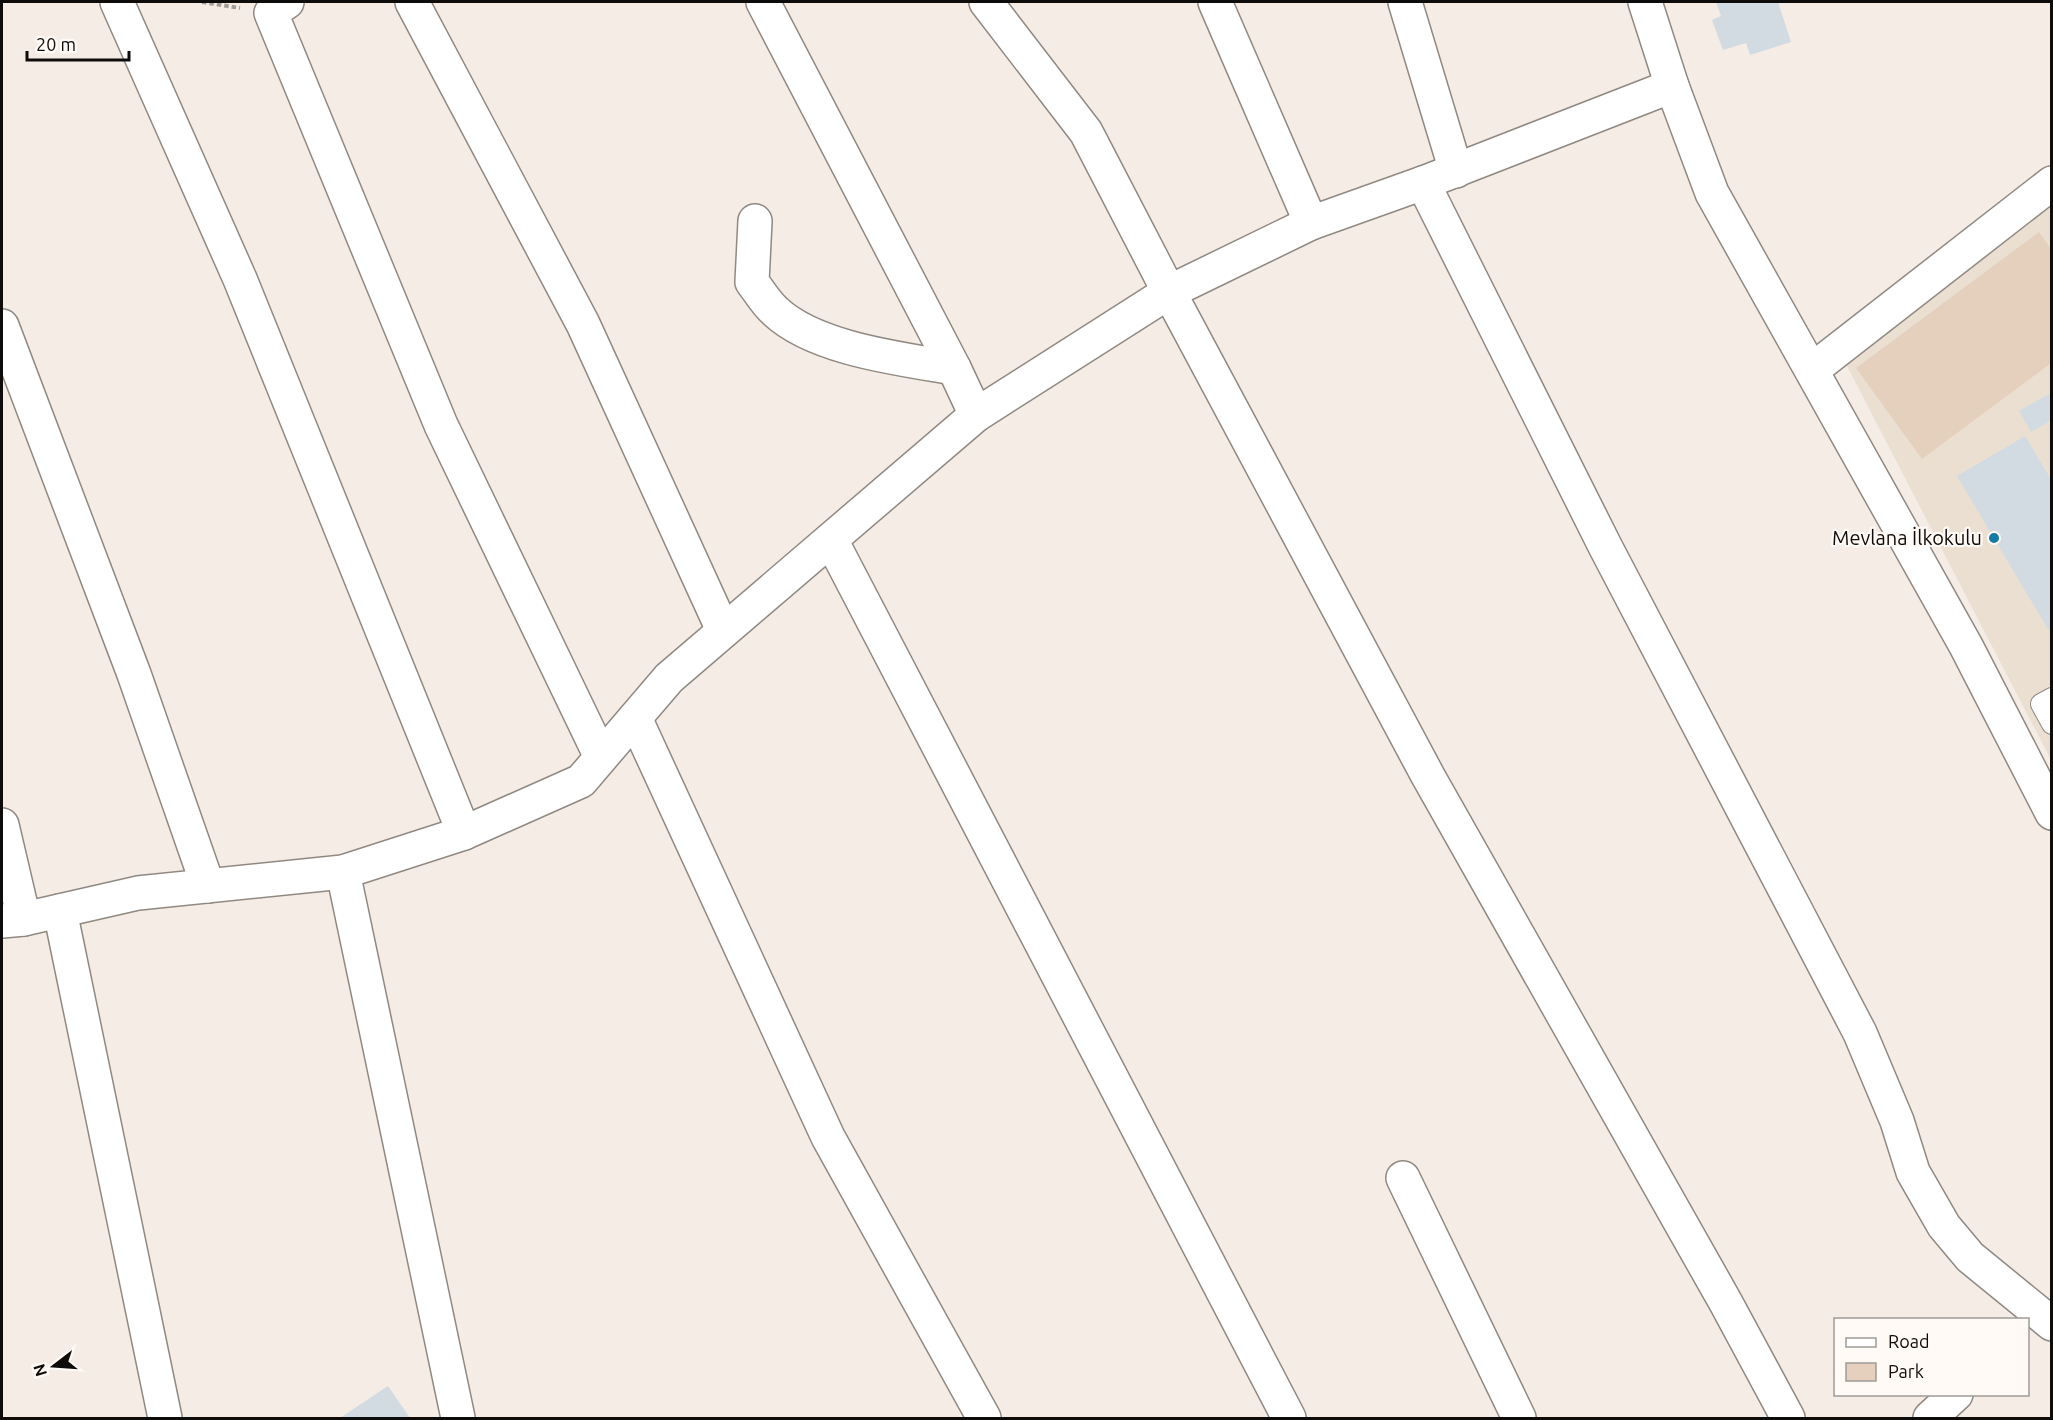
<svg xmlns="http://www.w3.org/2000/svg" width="2053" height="1420" font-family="Ubuntu,sans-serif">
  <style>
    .built { fill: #ebdfd2 }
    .green { fill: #e4d0bc }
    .building { fill: #d2dbe1 }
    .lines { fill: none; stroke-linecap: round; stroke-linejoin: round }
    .lane-casing { stroke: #908982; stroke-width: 22 }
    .street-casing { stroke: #908982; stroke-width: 36 }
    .secondary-casing { stroke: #908982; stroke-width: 36 }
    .path { stroke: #a39d98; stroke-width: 4; stroke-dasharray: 4.5 3; stroke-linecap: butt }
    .lane { stroke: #fff; stroke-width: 20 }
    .street { stroke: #fff; stroke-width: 33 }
    .secondary { stroke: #fff; stroke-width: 33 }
    .poi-dot { fill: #137aa5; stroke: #fffaf5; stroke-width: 2 }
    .labels { text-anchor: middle; stroke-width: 4.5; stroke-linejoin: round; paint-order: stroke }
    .poi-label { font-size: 20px; fill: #0e0c0a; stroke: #fffaf5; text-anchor: end }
  </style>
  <rect width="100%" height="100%" fill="#f4ece5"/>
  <polygon class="built" points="2051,204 2051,760 1847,366"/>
  <polygon class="green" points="2039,232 2051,249 2051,363 1922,459 1856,368"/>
  <g class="building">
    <polygon points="1716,2 1778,2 1791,42 1750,55 1746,43 1723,50 1712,20 1721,16"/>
    <polygon points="2052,392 2052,420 2031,432 2019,411"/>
    <polygon points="2025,436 2052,481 2052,636 1957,476"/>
    <polygon points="388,1386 410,1418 340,1418"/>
  </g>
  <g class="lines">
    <g class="lane-casing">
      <polyline id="lane" points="2052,698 2041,704 2052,724"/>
    </g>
    <g class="street-casing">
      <g id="street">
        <polyline points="117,2 240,279 464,833"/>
        <polyline points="287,2 271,13 441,425 601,757"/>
        <polyline points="412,2 583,324 723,630"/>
        <polyline points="763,2 954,368 976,415"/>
        <polyline points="986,2 1086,132 1169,292 1428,776 1726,1303 1788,1418"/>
        <polyline points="1215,2 1311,223"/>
        <polyline points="1405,2 1456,171"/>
        <polyline points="1423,183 1606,548 1860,1033 1897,1121 1913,1172 1944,1226 1970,1257 2052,1324"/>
        <path d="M755,221L752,282C759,291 766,303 775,311C815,349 902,359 954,368"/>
        <polyline points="2,326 134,674 208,886"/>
        <polyline points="1812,370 2052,183"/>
        <polyline points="831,540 1289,1418"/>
        <polyline points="635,718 828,1137 984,1418"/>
        <polyline points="2,825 24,919"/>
        <polyline points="343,872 458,1418"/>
        <polyline points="60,911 165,1418"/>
        <polyline points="2,921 24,919 138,893 343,872 464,833 581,781 669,678 976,415 1169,292 1311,223 1423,183 1672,86"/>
        <polyline points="1403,1178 1519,1418"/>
        <polyline points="1930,1418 1956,1394"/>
      </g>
    </g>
    <g class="secondary-casing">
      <polyline id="secondary" points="1645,2 1672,86 1712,193 1966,646 2052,813"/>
    </g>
    <polyline class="path" points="202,2 240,8"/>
    <use href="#lane" class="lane"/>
    <use href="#street" class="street"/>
    <use href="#secondary" class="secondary"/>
  </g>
  <circle class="poi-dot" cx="1994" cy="538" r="6"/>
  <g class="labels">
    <g class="poi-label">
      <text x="1982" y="545">Mevlana İlkokulu</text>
    </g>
  </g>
  <rect width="2053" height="1420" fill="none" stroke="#0e0c0a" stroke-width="6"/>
  <rect x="1834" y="1318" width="195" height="78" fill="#fffaf5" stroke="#9f9b97" stroke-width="1.5"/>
  <rect x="1846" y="1338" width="30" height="9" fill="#ffffff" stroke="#9f9b97" stroke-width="1.5"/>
  <text x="1888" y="1348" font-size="18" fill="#0e0c0a">Road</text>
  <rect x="1846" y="1363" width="30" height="18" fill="#e4d0bc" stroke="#9f9b97" stroke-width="1.5"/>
  <text x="1888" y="1378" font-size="18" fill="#0e0c0a">Park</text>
  <g transform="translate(54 1366) rotate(253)" stroke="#fffaf5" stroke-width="4.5" paint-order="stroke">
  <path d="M0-4.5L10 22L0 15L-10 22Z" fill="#0e0c0a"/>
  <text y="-9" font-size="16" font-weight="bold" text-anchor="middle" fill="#0e0c0a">N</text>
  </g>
  <path d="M27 51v9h102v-9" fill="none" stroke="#0e0c0a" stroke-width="3"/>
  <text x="36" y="51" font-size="18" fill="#0e0c0a" stroke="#fffaf5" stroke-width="4.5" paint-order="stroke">20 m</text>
</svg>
